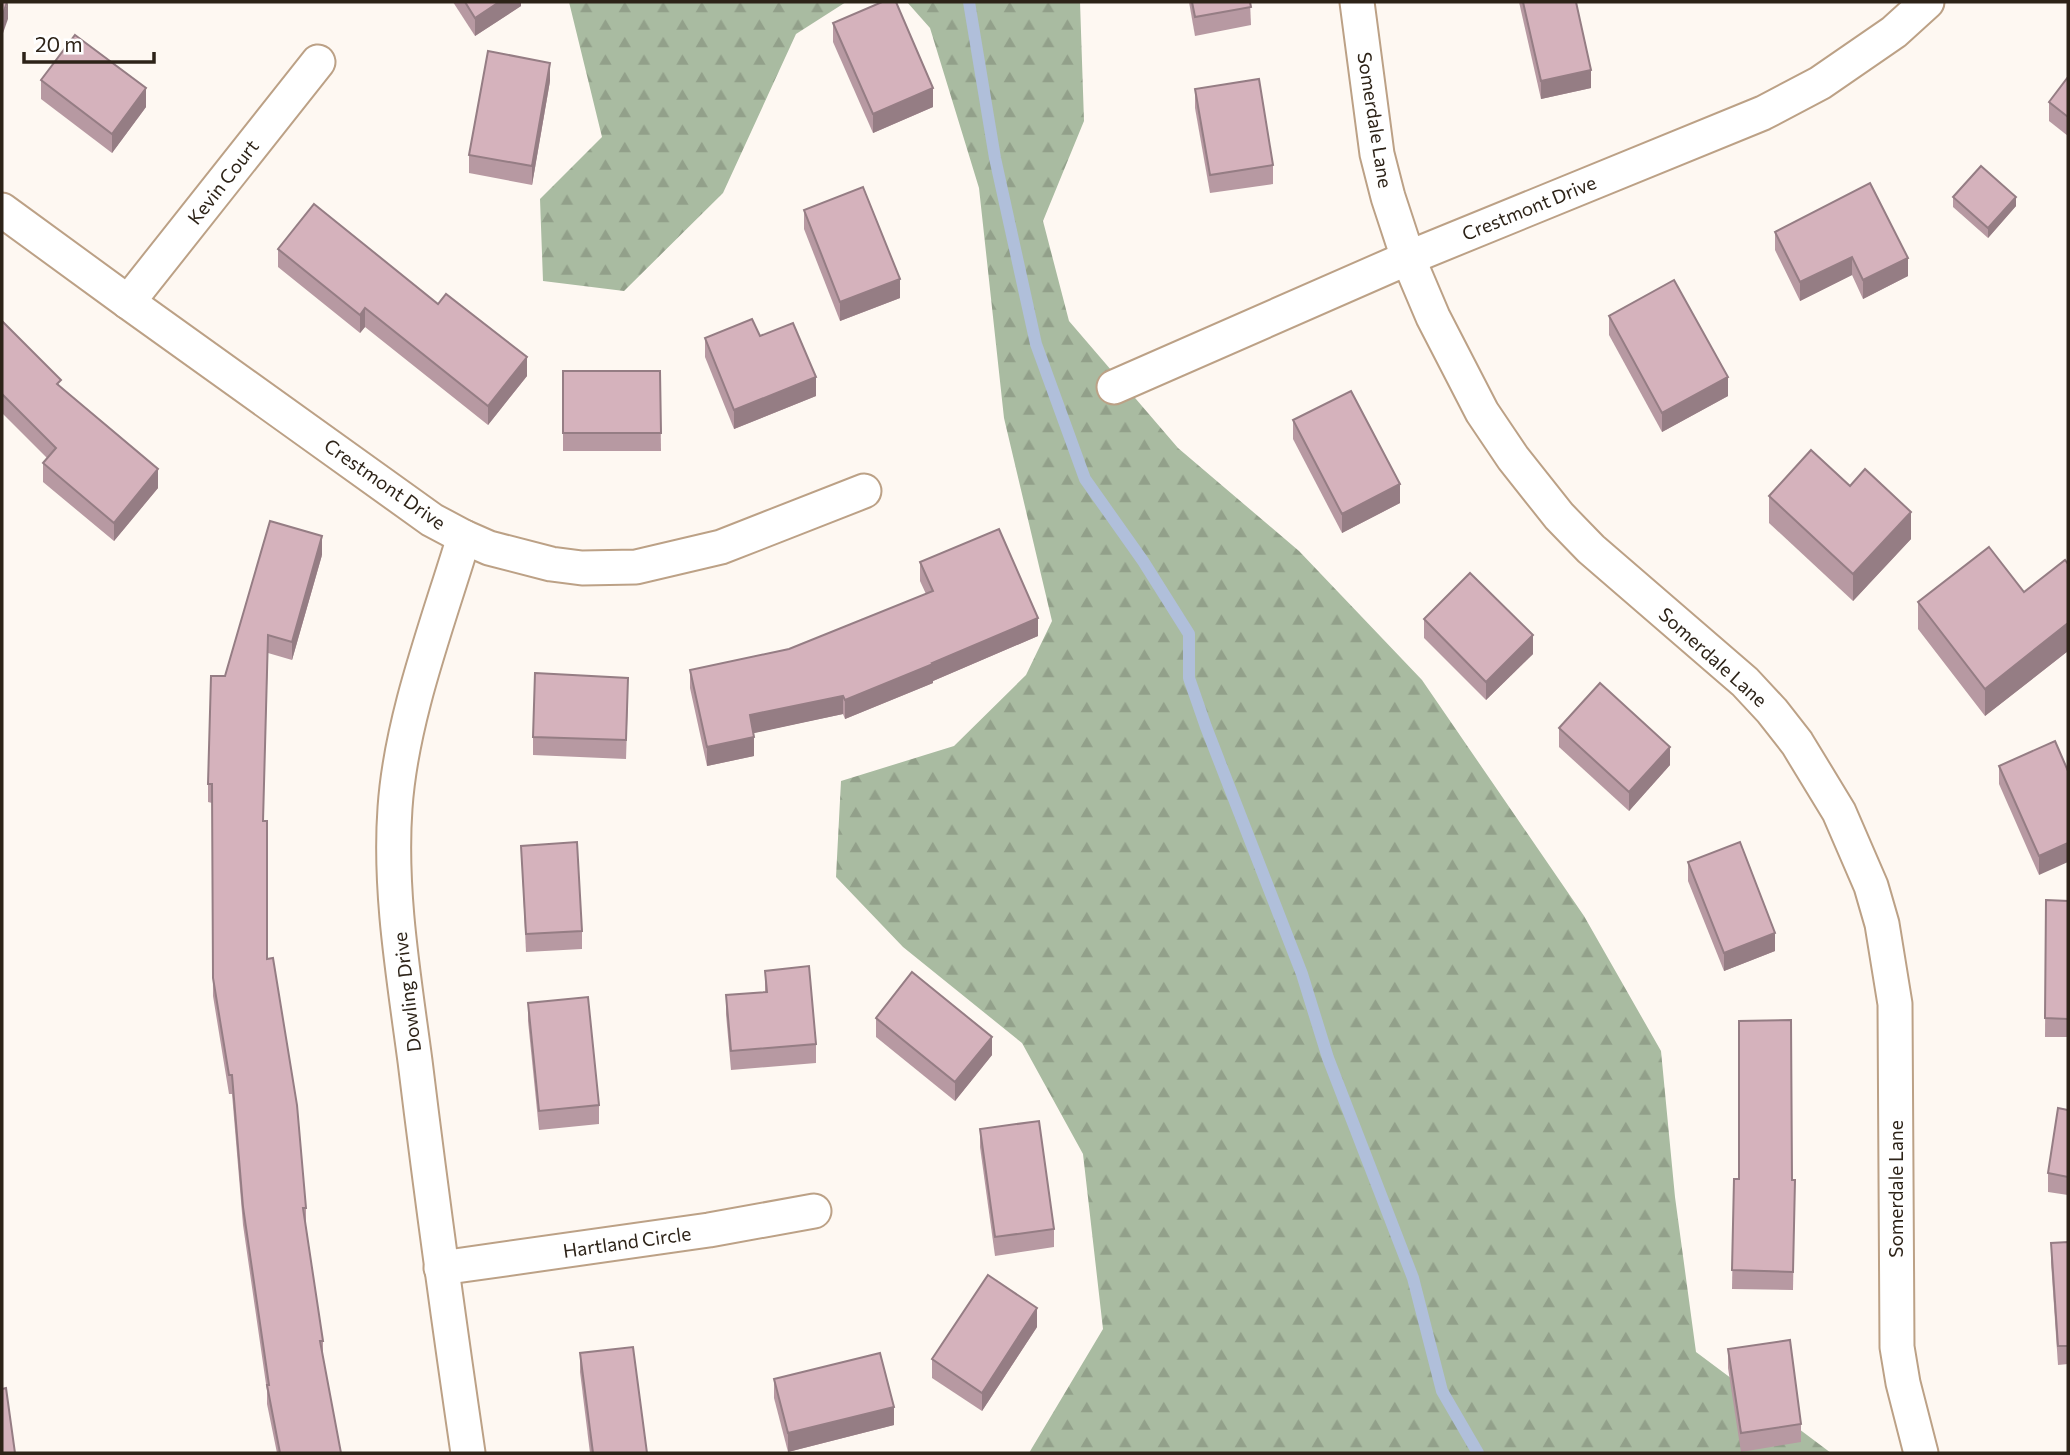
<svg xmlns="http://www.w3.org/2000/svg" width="2070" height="1455" font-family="Commissioner,sans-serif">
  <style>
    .forest { fill: url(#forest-firs) }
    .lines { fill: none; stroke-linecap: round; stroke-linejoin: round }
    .stream { stroke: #b0bfda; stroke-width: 12 }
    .minor-casing { stroke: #bca186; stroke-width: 37 }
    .minor { stroke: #fff; stroke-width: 33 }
    .wall { fill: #b799a2 }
    .shaded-wall { fill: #957d84 }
    .building { fill: #d5b2bc; stroke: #957d84; stroke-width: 2 }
    .labels { text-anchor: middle; stroke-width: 5; stroke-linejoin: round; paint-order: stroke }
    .street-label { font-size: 19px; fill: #2d2318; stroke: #fff }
  </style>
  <defs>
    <pattern id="forest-firs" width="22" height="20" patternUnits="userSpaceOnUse" patternTransform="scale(1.75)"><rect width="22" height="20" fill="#a9bba1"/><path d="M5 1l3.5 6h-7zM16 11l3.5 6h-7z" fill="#92a08a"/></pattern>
  </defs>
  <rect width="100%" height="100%" fill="#fef8f2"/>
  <g class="forest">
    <polygon points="569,2 846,2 796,34 723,193 624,291 543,281 540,199 602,137"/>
    <polygon points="907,2 1080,2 1084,121 1043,221 1069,321 1178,448 1299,551 1422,680 1584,916 1661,1051 1675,1197 1696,1352 1831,1453 1029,1453 1103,1329 1083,1154 1022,1043 903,947 836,877 841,781 954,746 1026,675 1052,621 1004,418 979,188 930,28"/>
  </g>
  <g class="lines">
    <polyline class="stream" points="969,2 995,158 1036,344 1085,479 1143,561 1189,634 1189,678 1206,727 1302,974 1328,1058 1413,1278 1442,1391 1478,1453"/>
    <g class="minor-casing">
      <g id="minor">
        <polyline points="1357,2 1377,154 1388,197 1408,258 1433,317 1482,412 1513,458 1559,516 1591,549 1745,682 1772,711 1797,743 1839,812 1871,886 1882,924 1895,1004 1897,1347 1903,1383 1921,1453"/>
        <polyline points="2,210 128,302 432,520 464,537 489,548 551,564 582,568 636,567 721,547 864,491"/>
        <polyline points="128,302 318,62"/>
        <polyline points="1114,387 1408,258 1763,113 1820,83 1894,32 1927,2"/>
        <path d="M464,537C438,623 401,719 395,808C389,892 404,978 415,1061C431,1192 449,1323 468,1453"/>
        <polyline points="441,1268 709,1230 814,1211"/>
      </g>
    </g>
    <use href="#minor" class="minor"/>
  </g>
  <g class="wall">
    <polygon points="453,2 521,2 521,6 475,36"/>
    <polygon points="1189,2 1250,2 1251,25 1195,36"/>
    <polygon points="1519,2 1576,2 1591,88 1541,99"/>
    <polygon points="833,23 933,107 873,133 833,42"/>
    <polygon points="2068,77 2068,136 2049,121 2049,102"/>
    <polygon points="41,80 146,107 112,153 41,99"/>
    <polygon points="550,81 532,185 469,173 469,155"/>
    <polygon points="1195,89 1273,165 1273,184 1210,193 1195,108"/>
    <polygon points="1953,197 2016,206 1988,238 1953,207"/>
    <polygon points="804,210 900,298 840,321 804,229"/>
    <polygon points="1775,232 1908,276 1863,299 1852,275 1800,301 1775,250"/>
    <polygon points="278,249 527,376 488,425 365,327 360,333 278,267"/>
    <polygon points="1609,316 1728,396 1662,432 1609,335"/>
    <polygon points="2,321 61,387 158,488 114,541 43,482 43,463 47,458 2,413"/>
    <polygon points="760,336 816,396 734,429 705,357 705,338"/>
    <polygon points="563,371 660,371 661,451 563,451"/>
    <polygon points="1293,420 1400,503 1342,533 1293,439"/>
    <polygon points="1850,486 1911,539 1853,601 1769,523 1769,496"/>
    <polygon points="322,555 292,660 268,653 263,821 267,959 306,1208 306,1226 323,1341 323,1356 341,1453 277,1453 267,1404 267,1391 243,1225 232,1094 229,1094 213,996 212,803 208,802 208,784 225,676"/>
    <polygon points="920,562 1038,636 933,681 933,683 845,719 843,714 753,733 754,756 707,766 690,688 690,670 789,649 926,594 920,581"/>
    <polygon points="2068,564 2068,651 1985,716 1918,629 1918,602 2024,592"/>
    <polygon points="1424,619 1533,654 1486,700 1424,638"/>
    <polygon points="628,696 626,759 533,755 533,737"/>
    <polygon points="1559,728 1670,765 1629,811 1559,747"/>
    <polygon points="1999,766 2068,771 2039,875 1999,784"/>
    <polygon points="521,846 582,931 582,949 526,952"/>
    <polygon points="1688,862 1775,951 1724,971 1688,881"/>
    <polygon points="2046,900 2068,901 2068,1037 2045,1037"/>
    <polygon points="765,971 816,1044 816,1063 731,1070 726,1014 726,995 765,992"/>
    <polygon points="528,1003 599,1105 599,1124 539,1130 528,1021"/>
    <polygon points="876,1018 992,1055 955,1101 876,1037"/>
    <polygon points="2068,1110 2068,1195 2048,1192 2048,1173"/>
    <polygon points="980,1129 1054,1229 1054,1247 995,1256 980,1147"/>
    <polygon points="1734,1179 1795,1180 1793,1290 1732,1289"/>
    <polygon points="2068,1242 2068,1364 2058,1365 2051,1262 2051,1243"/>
    <polygon points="1037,1327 982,1411 932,1378 932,1359"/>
    <polygon points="1728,1349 1801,1424 1801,1442 1741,1452 1728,1368"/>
    <polygon points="580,1353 647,1453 590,1453 580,1372"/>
    <polygon points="774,1379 894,1425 788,1452 774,1398"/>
  </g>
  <g class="shaded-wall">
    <polygon points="8,2 8,19 2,36 2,17"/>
    <polygon points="499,2 521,2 521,6 475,36 475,18"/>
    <polygon points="550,63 550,81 532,185 532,166"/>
    <polygon points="1591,70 1591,88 1541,99 1541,81"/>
    <polygon points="146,88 146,107 112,153 112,134"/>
    <polygon points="933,88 933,107 873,133 873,114"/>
    <polygon points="2016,197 2016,206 1988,238 1988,228"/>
    <polygon points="1852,257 1852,275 1800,301 1800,282"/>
    <polygon points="1908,258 1908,276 1863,299 1863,280"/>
    <polygon points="900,279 900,298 840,321 840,302"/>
    <polygon points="365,308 365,327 360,333 360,315"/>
    <polygon points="527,357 527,376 488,425 488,406"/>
    <polygon points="816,377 816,396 734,429 734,410"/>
    <polygon points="1728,377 1728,396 1662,432 1662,413"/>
    <polygon points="158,469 158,488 114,541 114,523"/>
    <polygon points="1400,484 1400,503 1342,533 1342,514"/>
    <polygon points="1911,512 1911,539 1853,601 1853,574"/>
    <polygon points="322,536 322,555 292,660 292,642"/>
    <polygon points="1038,618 1038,636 933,681 933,683 845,719 845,700"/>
    <polygon points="2068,623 2068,651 1985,716 1985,689"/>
    <polygon points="1533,635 1533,654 1486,700 1486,682"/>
    <polygon points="843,696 843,714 750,734 750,715"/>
    <polygon points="754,737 754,756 707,766 707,747"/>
    <polygon points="1670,747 1670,765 1629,811 1629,792"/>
    <polygon points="2068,843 2068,862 2039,875 2039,856"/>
    <polygon points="1775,933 1775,951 1724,971 1724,953"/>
    <polygon points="992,1037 992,1055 955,1101 955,1082"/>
    <polygon points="1037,1308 1037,1327 982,1411 982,1393"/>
    <polygon points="894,1407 894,1425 788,1452 788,1433"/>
  </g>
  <g class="building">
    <polygon points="2,2 7,2 2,17"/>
    <polygon points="465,2 499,2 475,18"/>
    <polygon points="882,2 896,2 933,88 873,114 833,23"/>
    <polygon points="1192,2 1250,2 1251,7 1195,17"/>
    <polygon points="1523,2 1576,2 1591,70 1541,81"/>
    <polygon points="75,35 146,88 112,134 41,80"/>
    <polygon points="488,51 550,63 532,166 469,155"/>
    <polygon points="2068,77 2068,117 2049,102"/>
    <polygon points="1259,79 1273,165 1210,175 1195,89"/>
    <polygon points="1981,166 2016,197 1988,228 1953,197"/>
    <polygon points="1870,183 1908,258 1863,280 1852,257 1800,282 1775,232"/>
    <polygon points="863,187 900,279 840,302 804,210"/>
    <polygon points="314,204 438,304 446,294 527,357 488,406 365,308 360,315 278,249"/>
    <polygon points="1674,280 1728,377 1662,413 1609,316"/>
    <polygon points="752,319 760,336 793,323 816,377 734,410 705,338"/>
    <polygon points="2,321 61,380 57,384 158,469 114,523 43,463 56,448 2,394"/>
    <polygon points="563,371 660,371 661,433 563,433"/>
    <polygon points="1351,391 1400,484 1342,514 1293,420"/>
    <polygon points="1811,450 1850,486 1865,469 1911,512 1853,574 1769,496"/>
    <polygon points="270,521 322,536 292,642 268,635 263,821 267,821 267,959 273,958 297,1105 306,1208 303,1208 323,1341 320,1341 341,1453 280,1453 267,1385 269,1385 243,1207 232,1075 229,1075 213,978 212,784 208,784 211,676 225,676"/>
    <polygon points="999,529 1038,618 932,663 933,664 845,700 843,696 750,715 754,737 707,747 690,670 789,649 933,591 920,562"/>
    <polygon points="1989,547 2024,592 2065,560 2068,564 2068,623 1985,689 1918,602"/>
    <polygon points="1470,573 1533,635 1486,682 1424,619"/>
    <polygon points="535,673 628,678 626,740 533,737"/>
    <polygon points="1600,683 1670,747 1629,792 1559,728"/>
    <polygon points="2055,741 2068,771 2068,843 2039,856 1999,766"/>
    <polygon points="577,842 582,931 526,934 521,846"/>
    <polygon points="1740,842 1775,933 1724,953 1688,862"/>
    <polygon points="2046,900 2068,901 2068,1019 2045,1018"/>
    <polygon points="809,966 816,1044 731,1051 726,995 767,992 765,971"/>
    <polygon points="912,972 992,1037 955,1082 876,1018"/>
    <polygon points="588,997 599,1105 539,1111 528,1003"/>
    <polygon points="1791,1020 1792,1180 1795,1180 1793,1272 1732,1270 1734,1179 1739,1179 1739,1021"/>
    <polygon points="2058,1108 2068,1110 2068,1177 2048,1173"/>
    <polygon points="1039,1121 1054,1229 995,1237 980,1129"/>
    <polygon points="2068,1242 2068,1346 2058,1346 2051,1243"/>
    <polygon points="988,1275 1037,1308 982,1393 932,1359"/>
    <polygon points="1790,1340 1801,1424 1741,1433 1728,1349"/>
    <polygon points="633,1347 647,1453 593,1453 580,1353"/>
    <polygon points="880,1353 894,1407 788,1433 774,1379"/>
    <polygon points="6,1388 15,1453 2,1453 2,1389"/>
  </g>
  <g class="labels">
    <g class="street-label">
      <text transform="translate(1375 120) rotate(81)" y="7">Somerdale Lane</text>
      <text transform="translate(223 182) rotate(-52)" y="7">Kevin Court</text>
      <text transform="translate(1529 208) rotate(-22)" y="7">Crestmont Drive</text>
      <text transform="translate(385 484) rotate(35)" y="7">Crestmont Drive</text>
      <text transform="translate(1713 657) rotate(42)" y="7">Somerdale Lane</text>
      <text transform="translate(407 992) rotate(-97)" y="7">Dowling Drive</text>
      <text transform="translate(1896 1189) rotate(-90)" y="7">Somerdale Lane</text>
      <text transform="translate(627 1242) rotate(-8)" y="7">Hartland Circle</text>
    </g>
  </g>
  <rect width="2070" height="1455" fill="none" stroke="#2d2318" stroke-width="7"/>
  <path d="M24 52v10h130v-10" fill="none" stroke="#2d2318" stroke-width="3.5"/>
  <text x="35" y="52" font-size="21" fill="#2d2318" stroke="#ffffff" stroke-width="5" paint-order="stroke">20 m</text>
</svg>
